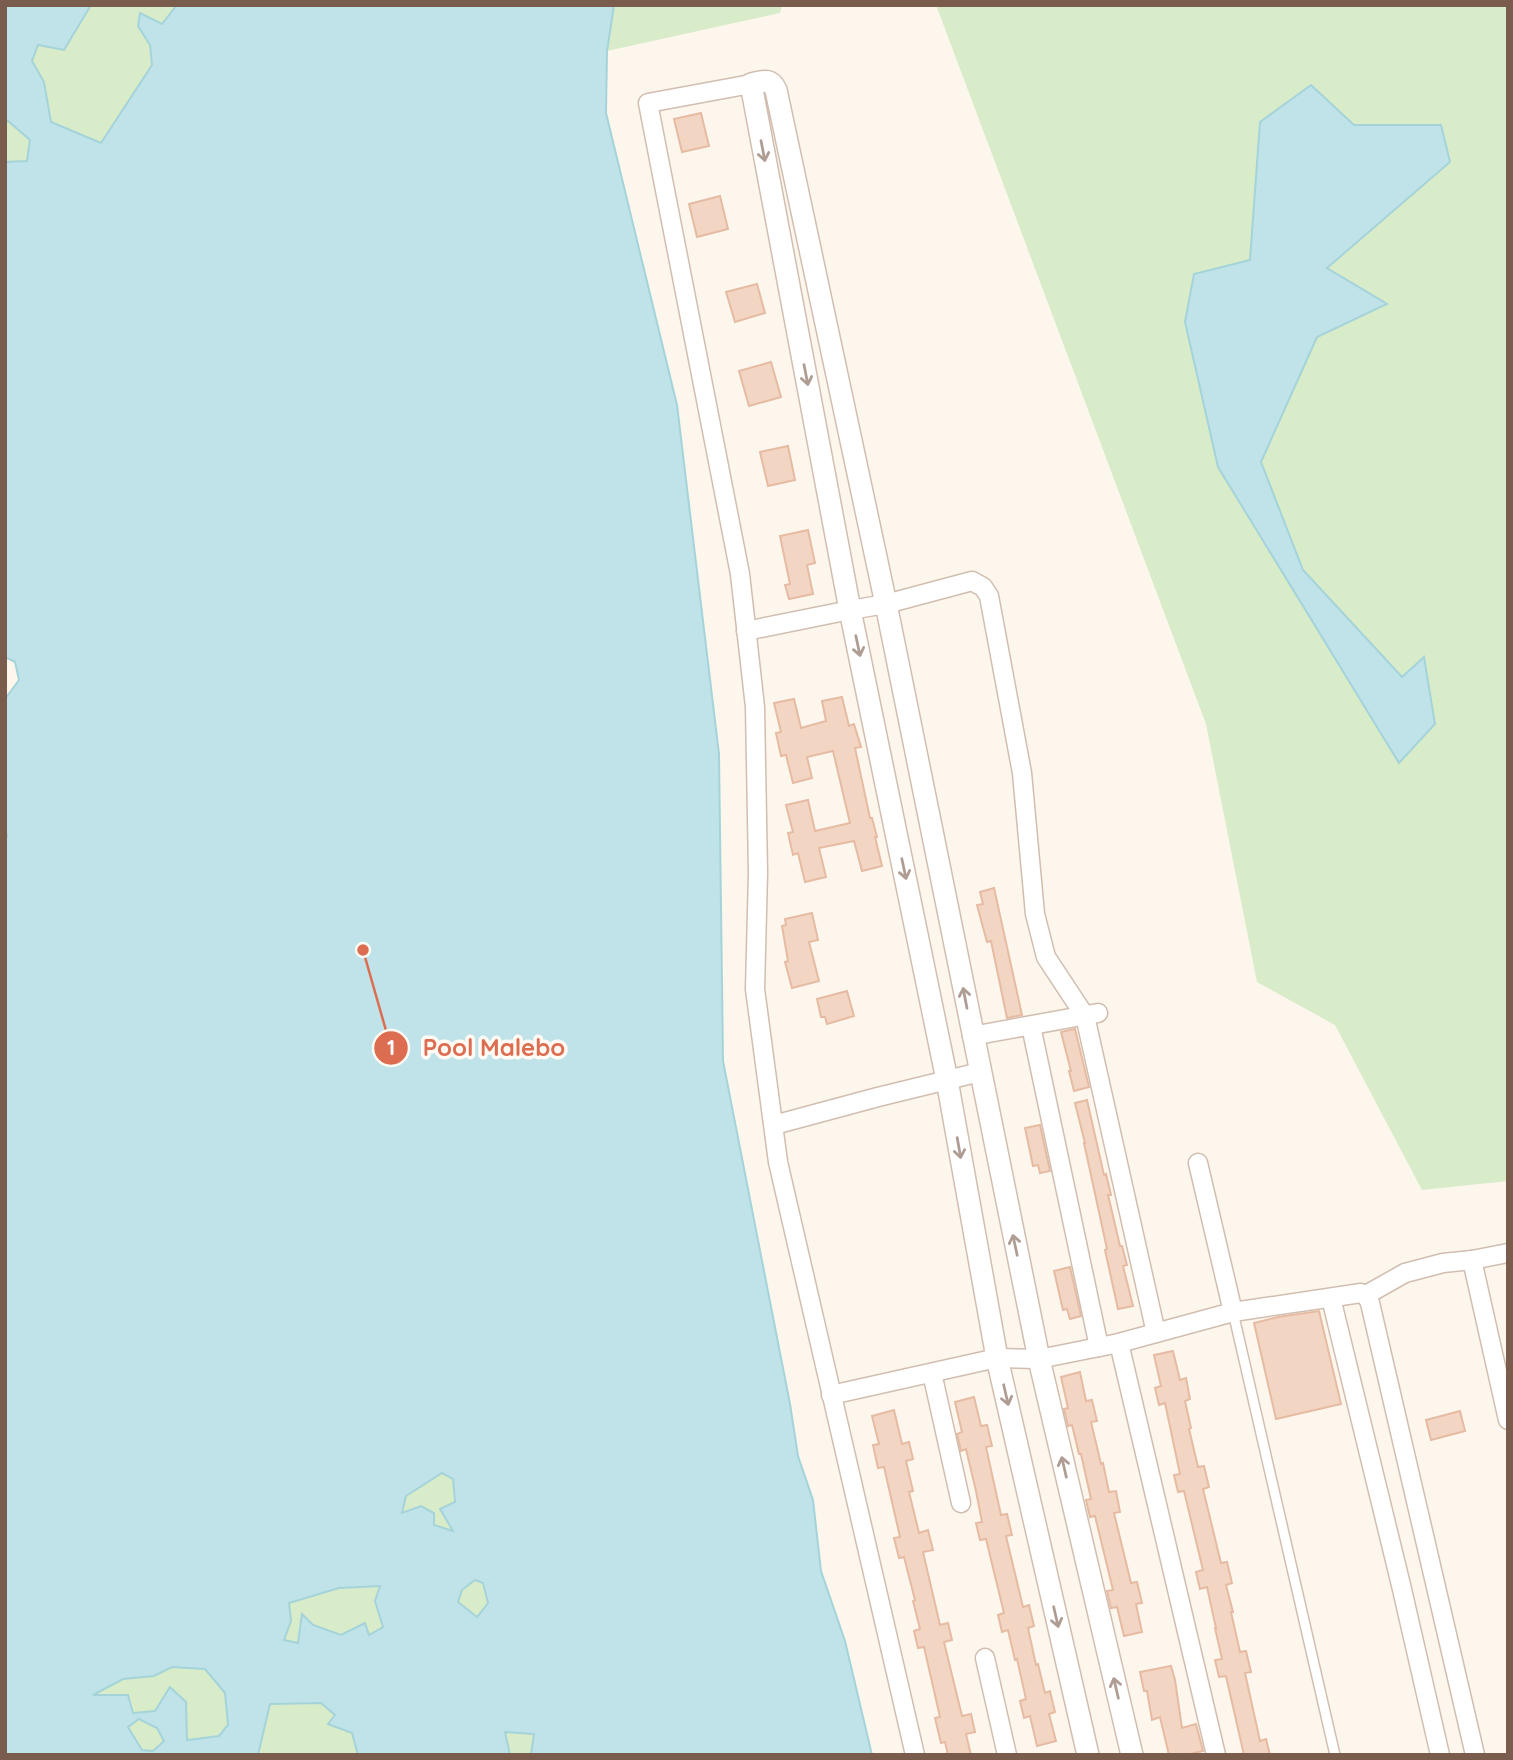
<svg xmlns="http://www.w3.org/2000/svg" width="1513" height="1760" font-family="Quicksand,sans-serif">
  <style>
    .green { fill: #d8ecc9; fill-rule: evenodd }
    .water { fill: #bfe3e8; stroke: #a5d3da; stroke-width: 2; fill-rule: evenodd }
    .building { fill: #f3d5c3; stroke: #e6bba3; stroke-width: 2 }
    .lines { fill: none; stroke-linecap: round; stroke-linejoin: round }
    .service-casing { stroke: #d1beb0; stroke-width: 12 }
    .minor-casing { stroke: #d1beb0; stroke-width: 21 }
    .tertiary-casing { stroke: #d1beb0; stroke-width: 24 }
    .service { stroke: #fff; stroke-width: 9 }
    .minor { stroke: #fff; stroke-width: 18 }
    .tertiary { stroke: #fff; stroke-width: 21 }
    .oneway { stroke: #af9d94 }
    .leader { fill: none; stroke: #dc6d51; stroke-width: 2.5 }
    .callout-dot { fill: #dc6d51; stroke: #fffaf3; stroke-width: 2.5 }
    .mark-label { font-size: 21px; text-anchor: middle; font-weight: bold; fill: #fff }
    .callout-label { font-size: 24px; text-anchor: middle; font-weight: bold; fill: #dc6d51; stroke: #fffaf3; stroke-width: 7; stroke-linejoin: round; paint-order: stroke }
  </style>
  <rect width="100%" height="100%" fill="#fdf6ec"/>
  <g class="green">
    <polygon points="91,5 177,5 162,25 141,13 139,26 150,45 152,65 101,143 51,122 44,82 32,61 38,45 64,50"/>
    <polygon points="614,5 782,5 780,13 607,51"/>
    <path d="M936,5H1508V1181L1422,1190L1335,1025L1257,982L1206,724ZM1311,85L1354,125H1441L1450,162L1327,268L1386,305L1317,337L1261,462L1303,570L1402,677L1423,658L1399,762L1218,467L1185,322L1194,274L1250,260Z"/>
    <polygon points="8,120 30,140 27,161 5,162 5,122"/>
    <polygon points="442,1473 453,1479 455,1531 402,1514 405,1496"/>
    <polygon points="475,1580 483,1583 488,1603 477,1618 458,1602 462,1590"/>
    <polygon points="380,1585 375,1601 384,1627 368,1636 365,1623 341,1635 313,1625 302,1615 298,1644 284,1640 291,1621 289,1603 339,1588"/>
    <polygon points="172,1667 205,1669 225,1693 228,1725 219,1736 187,1740 186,1702 155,1711 133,1713 128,1695 91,1696 123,1679 154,1676"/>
    <polygon points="322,1703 335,1715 329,1724 352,1733 358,1755 258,1755 270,1704"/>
    <polygon points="139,1719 157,1728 164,1741 153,1751 142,1750 128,1726"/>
    <polygon points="505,1732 535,1734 531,1755 510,1755"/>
  </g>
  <g class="water">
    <path d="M5,5H91L64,50L38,45L32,61L44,82L51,122L101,143L152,65L150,45L138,26L140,13L162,24L177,5H614L607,51L606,113L677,405L719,754L723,1061L790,1404L798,1456L813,1500L821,1571L845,1641L872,1755H531L534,1734L505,1732L510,1755H358L352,1733L328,1724L335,1715L321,1703L270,1704L258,1755H5V840L7,836L5,827V699L19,680L15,662L5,657V162L27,161L30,140L8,121L5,122ZM442,1473L453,1479L455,1502L440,1509L453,1531L434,1525V1513L421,1506L402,1513L406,1496ZM475,1580L483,1583L488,1603L477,1617L458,1602L462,1590ZM380,1586L375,1601L383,1627L369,1635L365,1623L341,1635L313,1625L302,1614L298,1643L284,1640L291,1621L289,1603L339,1588ZM172,1667L205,1669L225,1693L228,1725L219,1736L187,1740L186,1702L170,1687L155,1711L133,1713L128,1695H93L123,1679L154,1676ZM139,1719L157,1728L164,1741L153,1751L142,1750L128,1727Z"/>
    <polygon points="1311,85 1354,125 1441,125 1450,162 1327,268 1387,304 1317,337 1261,462 1303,570 1402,677 1424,657 1435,724 1399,763 1218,467 1185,322 1194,274 1250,260 1260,122"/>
  </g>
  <g class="building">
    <polygon points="701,113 709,146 682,152 674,119"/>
    <polygon points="720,196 728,229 697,237 689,204"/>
    <polygon points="757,284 765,313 735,322 726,292"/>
    <polygon points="771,362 781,397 749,406 739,371"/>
    <polygon points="788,446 795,480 768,486 760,452"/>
    <polygon points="808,530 815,563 807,565 813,594 789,599 785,585 790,584 780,536"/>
    <polygon points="842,697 849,726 854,724 861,747 855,748 870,818 872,818 877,837 875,837 882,866 862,871 854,841 819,848 826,877 805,882 798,853 793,855 788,833 793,832 786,805 808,800 815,831 850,823 833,751 807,757 812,778 793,783 786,755 781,756 776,733 781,732 774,703 794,699 801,728 826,721 822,701"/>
    <polygon points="994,888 1022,1015 1007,1018 991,941 987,942 977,905 983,904 980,892"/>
    <polygon points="812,913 818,940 809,942 819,981 792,988 785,962 788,961 782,926 786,925 785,919"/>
    <polygon points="847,991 854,1016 827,1024 825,1017 821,1017 817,999"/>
    <polygon points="1075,1029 1089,1087 1074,1091 1069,1071 1071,1071 1061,1032"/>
    <polygon points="1087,1100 1104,1175 1106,1174 1111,1195 1108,1195 1120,1246 1122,1246 1127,1265 1123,1266 1133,1306 1118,1309 1105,1250 1107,1249 1084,1143 1085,1143 1075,1103"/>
    <polygon points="1040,1125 1050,1171 1040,1173 1038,1165 1033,1166 1025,1128"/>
    <polygon points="1070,1267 1081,1316 1070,1319 1067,1309 1063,1310 1054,1271"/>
    <polygon points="1319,1311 1341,1404 1276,1419 1254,1323 1278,1317"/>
    <polygon points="1173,1351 1180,1380 1186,1378 1190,1399 1185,1401 1191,1428 1189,1429 1198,1467 1204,1466 1209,1487 1203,1489 1221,1563 1227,1562 1232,1583 1226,1585 1233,1612 1231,1612 1240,1652 1246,1651 1251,1672 1245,1673 1260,1741 1266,1739 1270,1755 1244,1755 1226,1676 1219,1677 1215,1660 1222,1659 1215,1628 1216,1628 1207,1587 1200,1589 1196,1572 1203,1570 1184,1491 1178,1492 1174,1475 1180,1474 1165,1403 1159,1405 1155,1388 1161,1386 1154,1355"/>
    <polygon points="1080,1372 1086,1401 1092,1400 1097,1421 1091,1422 1101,1464 1103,1463 1109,1492 1116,1491 1120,1512 1114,1513 1131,1583 1137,1582 1142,1603 1136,1604 1142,1632 1124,1636 1117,1607 1111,1608 1107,1591 1113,1590 1095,1516 1090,1517 1086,1500 1091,1499 1081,1454 1079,1454 1072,1425 1068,1426 1064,1409 1068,1408 1061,1377"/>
    <polygon points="974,1397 981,1426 987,1425 992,1446 986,1447 1001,1515 1007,1514 1012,1535 1006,1536 1023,1607 1029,1605 1034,1626 1028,1628 1036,1665 1038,1664 1045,1693 1050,1691 1055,1712 1049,1714 1056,1741 1037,1746 1030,1716 1024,1718 1020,1701 1026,1699 1017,1659 1015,1660 1008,1630 1002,1632 998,1615 1004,1613 986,1539 980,1540 976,1523 982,1522 976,1491 966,1449 961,1451 957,1434 962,1432 955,1402"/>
    <polygon points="894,1410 902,1444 909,1442 913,1459 906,1461 913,1491 909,1492 919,1533 928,1530 933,1550 923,1552 940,1625 948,1623 952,1640 944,1642 962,1716 971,1714 975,1732 966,1734 971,1755 948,1755 945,1742 941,1743 935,1718 940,1717 924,1647 918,1648 914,1631 920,1629 913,1601 915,1600 904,1557 899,1558 894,1538 900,1537 884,1467 878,1468 873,1445 879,1444 872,1416"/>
    <polygon points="1460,1411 1465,1431 1431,1440 1426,1420"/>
    <polygon points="1171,1666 1175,1680 1182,1728 1196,1724 1203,1751 1186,1755 1169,1755 1160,1717 1152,1720 1147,1691 1144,1691 1140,1672"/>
  </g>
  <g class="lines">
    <g class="service-casing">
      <polyline id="service" points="1233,1312 1335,1755"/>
    </g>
    <g class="minor-casing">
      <g id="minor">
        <polyline points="751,84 648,103 740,574 755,707 758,873 755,989 778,1162 915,1755"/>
        <polyline points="746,631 850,610 886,604 972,581 983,587 989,596 1022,773 1035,914 1046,957 1085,1016 1156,1333"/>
        <polyline points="1031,1026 1099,1347"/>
        <polyline points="972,1036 1098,1013"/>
        <polyline points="774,1125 878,1097 980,1072"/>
        <polyline points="1198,1163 1233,1312"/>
        <polyline points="1472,1260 1508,1253"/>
        <polyline points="1366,1295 1405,1273 1443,1263 1472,1260 1508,1420"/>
        <polyline points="1331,1298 1401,1585 1440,1755"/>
        <polyline points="1119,1343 1216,1755"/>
        <polyline points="932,1373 961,1503"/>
        <polyline points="831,1395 997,1358 1039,1359 1119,1343 1233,1312 1361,1293 1366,1295 1370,1303 1475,1755"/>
        <polyline points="985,1658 1007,1755"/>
      </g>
    </g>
    <g class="tertiary-casing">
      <path id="tertiary" d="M1088,1755L997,1358L947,1080L850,610L751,84C762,82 770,77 776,90L886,604L1039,1359L1132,1755"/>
    </g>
    <use href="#service" class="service"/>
    <use href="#minor" class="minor"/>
    <use href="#tertiary" class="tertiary"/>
  </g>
  <defs><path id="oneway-shaft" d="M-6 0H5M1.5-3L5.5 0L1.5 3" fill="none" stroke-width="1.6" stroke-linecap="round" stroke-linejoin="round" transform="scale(1.75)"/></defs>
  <g class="oneway">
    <use href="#oneway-shaft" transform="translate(763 151) rotate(79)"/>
    <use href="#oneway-shaft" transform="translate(806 375) rotate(79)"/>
    <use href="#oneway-shaft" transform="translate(858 646) rotate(78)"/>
    <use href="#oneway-shaft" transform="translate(904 869) rotate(78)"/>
    <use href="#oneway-shaft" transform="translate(965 998) rotate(-101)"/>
    <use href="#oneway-shaft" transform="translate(959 1148) rotate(80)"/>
    <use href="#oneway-shaft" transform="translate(1015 1245) rotate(-102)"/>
    <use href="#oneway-shaft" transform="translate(1006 1395) rotate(77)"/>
    <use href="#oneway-shaft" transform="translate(1064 1467) rotate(-103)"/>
    <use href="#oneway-shaft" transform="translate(1056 1617) rotate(77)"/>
    <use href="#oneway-shaft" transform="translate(1116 1688) rotate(-103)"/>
  </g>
  <path class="leader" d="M363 950L391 1048"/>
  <g class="callout-dot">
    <circle cx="363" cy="950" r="7"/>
    <circle cx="391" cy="1048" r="18"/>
  </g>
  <g class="mark-label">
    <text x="391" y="1055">1</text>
  </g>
  <g class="callout-label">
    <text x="494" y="1056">Pool Malebo</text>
  </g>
  <rect width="1513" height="1760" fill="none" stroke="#7a5c4d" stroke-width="14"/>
</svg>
